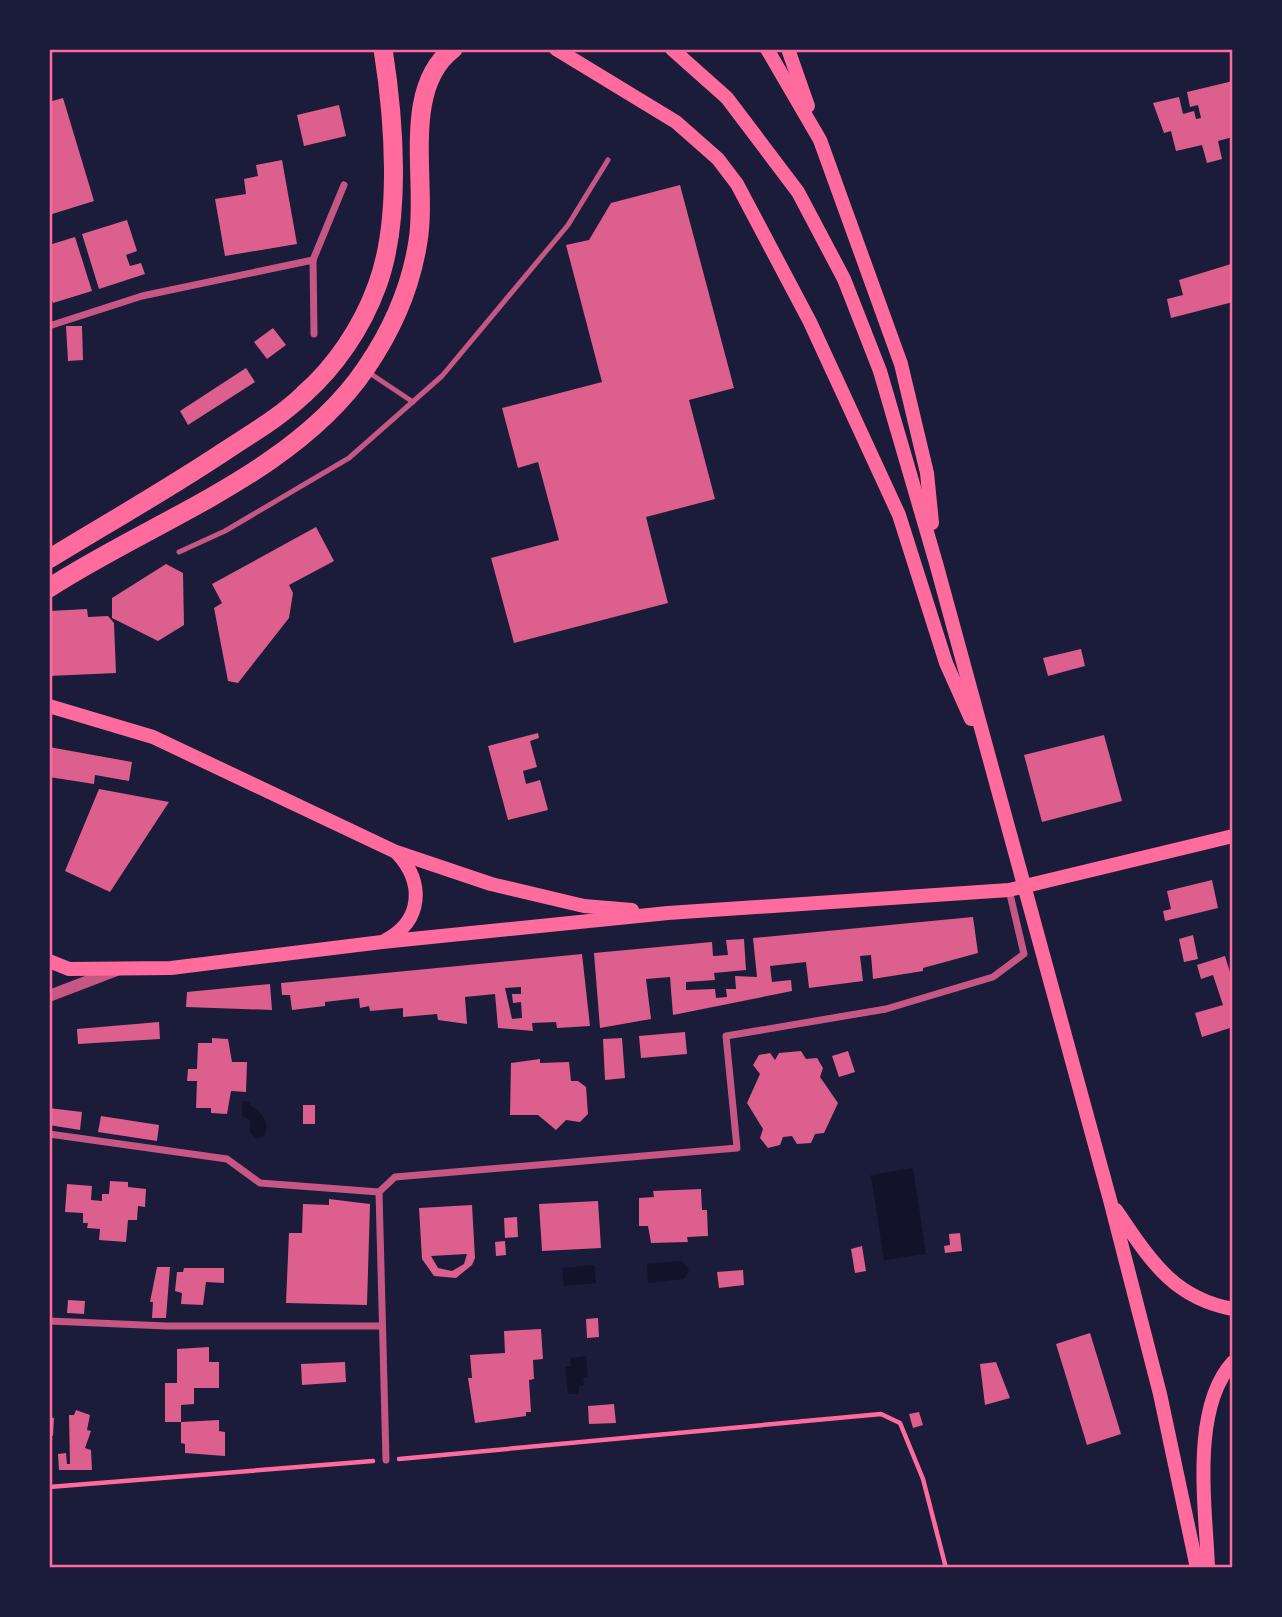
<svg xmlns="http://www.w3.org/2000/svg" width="1282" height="1617" font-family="Poppins,sans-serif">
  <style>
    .water { fill: #12122b }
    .building { fill: #dd5f8e; fill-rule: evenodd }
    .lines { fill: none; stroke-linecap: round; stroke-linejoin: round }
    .path { stroke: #ff6b9d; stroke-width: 4.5 }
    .service { stroke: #c65784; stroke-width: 5 }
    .minor { stroke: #c65784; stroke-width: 7 }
    .tertiary { stroke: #c65784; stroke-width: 12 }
    .secondary { stroke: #ff6b9d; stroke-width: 14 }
    .trunk { stroke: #ff6b9d; stroke-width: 19 }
    .neatline { fill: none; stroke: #ff6b9d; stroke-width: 2.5 }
  </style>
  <rect width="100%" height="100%" fill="#1b1b3a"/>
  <g class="water">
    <path d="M243,1101H250L251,1106C262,1112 272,1125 263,1137L255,1138L250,1133V1121L242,1115Z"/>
    <polygon points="913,1168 926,1254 884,1260 871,1175"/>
    <polygon points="682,1261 689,1270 684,1279 648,1283 647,1264"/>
    <polygon points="594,1265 596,1283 564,1286 562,1268"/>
    <polygon points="586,1356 588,1378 583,1378 584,1385 579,1386 579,1394 568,1394 565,1367 571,1366 570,1358"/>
  </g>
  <g class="building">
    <polygon points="1233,81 1233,137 1218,141 1222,159 1207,163 1202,145 1176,151 1171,131 1164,133 1153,103 1179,97 1183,114 1194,111 1196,119 1201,118 1198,105 1190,107 1187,92"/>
    <polygon points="63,98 94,201 49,215 49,102"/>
    <polygon points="339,105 346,136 304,146 297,115"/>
    <polygon points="282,160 297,244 225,256 215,199 246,194 244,179 258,176 256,165"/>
    <polygon points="680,185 734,388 689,400 715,499 646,517 668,603 514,643 491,558 559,540 538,462 518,468 502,408 602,382 566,245 589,240 611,203"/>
    <polygon points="127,220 137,251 126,255 130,266 141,263 145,274 99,289 82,234"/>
    <polygon points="75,237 92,291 53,303 49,292 49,245"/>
    <polygon points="1231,264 1233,302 1171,318 1167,299 1183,295 1179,280"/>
    <polygon points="66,326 82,326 83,360 68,361"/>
    <polygon points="273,328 286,345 267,359 254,342"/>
    <polygon points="246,368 255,382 188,425 180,411"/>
    <polygon points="316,527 334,561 289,585 293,593 289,618 238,683 228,681 214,608 222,603 212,584"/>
    <polygon points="166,564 183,573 184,625 158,641 112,618 112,598"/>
    <polygon points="87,609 88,617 108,616 114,623 116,673 49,676 49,611"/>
    <polygon points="1081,649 1085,666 1048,676 1043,658"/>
    <polygon points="538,733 539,738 530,741 537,767 523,771 526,784 540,780 548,810 508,820 488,746"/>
    <polygon points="1104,735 1122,801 1042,822 1024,755"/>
    <polygon points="49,747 132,762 129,781 95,775 94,784 49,777"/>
    <polygon points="99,789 169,802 110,892 65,871"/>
    <polygon points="1212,880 1218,908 1165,921 1163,911 1171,909 1167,891"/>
    <polygon points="973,917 978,953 923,968 923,971 873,979 871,955 860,956 863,981 809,988 806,962 770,966 772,982 791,980 792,991 673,1015 670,977 646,979 651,1019 600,1028 594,953 712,942 713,956 728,955 726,940 744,939 746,970 714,973 715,980 686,982 686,990 715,989 716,998 727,997 726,989 736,989 735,976 757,977 753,938"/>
    <polygon points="1193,935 1198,959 1184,962 1179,939"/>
    <path d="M582,954L590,1026L557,1028L556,1022L532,1023L533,1031L498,1028L495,994L465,997L467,1024L438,1020L437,1014L403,1017V1008L370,1011L369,1006L360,1008L359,998L325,1002V1006L292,1010L290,995H282L281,983ZM521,987V994H512L513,1003L521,1002L522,1018L512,1019L505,988Z"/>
    <polygon points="1225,956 1233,982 1233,1027 1202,1037 1195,1013 1223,1005 1213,975 1201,979 1197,965"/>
    <polygon points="270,984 272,1010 186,1007 187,992"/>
    <polygon points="159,1022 160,1039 78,1044 77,1029"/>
    <polygon points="685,1032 687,1054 641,1058 639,1036"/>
    <polygon points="212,1038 228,1039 232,1062 247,1062 246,1092 231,1091 227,1114 211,1113 211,1108 196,1108 197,1081 187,1081 188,1069 197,1069 198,1043 212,1043"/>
    <polygon points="622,1038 625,1078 605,1080 603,1039"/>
    <polygon points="801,1051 806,1059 817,1058 823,1068 820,1077 838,1103 824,1133 815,1134 811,1143 797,1144 792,1136 783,1137 780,1145 768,1148 760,1138 763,1129 747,1103 760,1074 753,1065 759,1055 770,1053 775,1060 779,1053"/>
    <polygon points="848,1051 855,1072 839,1077 832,1056"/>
    <polygon points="540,1059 540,1063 569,1062 571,1081 578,1081 586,1087 588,1114 580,1122 566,1120 556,1130 538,1115 510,1115 511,1063"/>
    <rect x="303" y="1105" width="12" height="19"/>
    <polygon points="49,1108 82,1112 80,1130 49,1125"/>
    <polygon points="101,1116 159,1125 157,1141 98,1132"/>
    <polygon points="110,1181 128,1182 128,1187 146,1189 145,1207 138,1206 137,1220 128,1220 126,1242 99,1240 100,1229 87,1228 88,1223 83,1223 83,1213 65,1212 67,1184 92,1186 91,1200 102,1201 102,1194 109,1194"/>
    <polygon points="701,1189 702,1210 707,1210 708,1236 687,1237 688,1242 651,1243 648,1226 639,1226 639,1198 654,1197 653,1191"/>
    <polygon points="329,1199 370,1204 367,1305 286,1303 289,1233 302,1233 303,1204 329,1205"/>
    <polygon points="598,1201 601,1248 542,1251 539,1204"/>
    <path d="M472,1205L475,1258L472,1265L456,1278L434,1276L422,1259L419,1208ZM467,1254L464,1264L452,1271L438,1268L431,1256Z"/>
    <polygon points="517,1217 518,1237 505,1238 504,1218"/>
    <polygon points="960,1233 962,1251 945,1253 944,1246 950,1245 949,1234"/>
    <polygon points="505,1241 506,1255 496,1256 495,1242"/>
    <polygon points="862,1246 866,1271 855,1273 851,1249"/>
    <polygon points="157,1267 170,1267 166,1318 152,1318 153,1302 150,1302"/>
    <polygon points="184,1268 224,1268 224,1283 206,1282 203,1305 181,1304 182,1293 175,1291 177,1272 183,1272"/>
    <polygon points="743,1270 744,1285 719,1288 717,1272"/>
    <polygon points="68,1300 85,1301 84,1314 67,1313"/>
    <polygon points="598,1318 599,1337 587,1338 586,1319"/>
    <polygon points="541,1329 543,1359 533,1360 534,1379 529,1380 531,1412 526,1412 526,1416 475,1423 468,1378 472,1378 470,1355 505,1353 504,1331"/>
    <polygon points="1090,1333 1121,1434 1087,1445 1056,1344"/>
    <polygon points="209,1347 209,1362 219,1362 219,1388 194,1388 194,1404 181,1405 181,1422 165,1422 165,1383 177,1383 177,1349"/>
    <polygon points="345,1362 346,1382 302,1385 301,1364"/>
    <polygon points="996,1362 1010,1398 985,1405 980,1364"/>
    <polygon points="614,1404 616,1423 589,1424 588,1406"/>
    <polygon points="76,1410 90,1415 87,1430 91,1431 85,1448 91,1450 92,1470 59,1470 58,1454 66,1453 67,1464 70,1464 69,1415 74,1415"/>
    <polygon points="919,1412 923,1425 913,1428 909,1414"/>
    <polygon points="49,1417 54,1418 53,1436 49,1435"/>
    <polygon points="219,1420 219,1431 225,1432 225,1456 185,1453 185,1444 181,1443 181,1422"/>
  </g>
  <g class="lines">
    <g class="path">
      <polyline points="399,1459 881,1414 900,1423 923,1479 946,1568"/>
      <polyline points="49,1487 373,1461"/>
    </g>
    <g class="service">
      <polyline points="368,372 413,402"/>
      <polyline points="179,552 225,531 349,458 442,376 568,225 608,160"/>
    </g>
    <g class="minor">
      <polyline points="49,326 142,296 313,260"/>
      <polyline points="314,334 313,260 344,185"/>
      <polyline points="49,1134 227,1159 260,1183 379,1192 395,1177 737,1148 726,1036 886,1009 993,977 1024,954 1009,890"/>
      <polyline points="379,1192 386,1460"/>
      <polyline points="49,1321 167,1326 382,1326"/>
    </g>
    <polyline class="tertiary" points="49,996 117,970"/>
    <g class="secondary">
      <polyline points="556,49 676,122 718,159 737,184 810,322 899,515 946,663 971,719"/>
      <polyline points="672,49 727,98 798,192 844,279 880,371 936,563 1110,1200 1160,1394 1197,1568"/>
      <polyline points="767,49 820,140 901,364 927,473 932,523"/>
      <polyline points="788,49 808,106"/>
      <polyline points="49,706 153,737 396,852 491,884 584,906 632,910"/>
      <path d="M386,940C423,920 424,882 397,853"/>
      <polyline points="49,961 69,969 171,968 382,942 668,913 1009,890 1233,836"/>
      <path d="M1116,1210C1149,1258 1172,1298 1233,1309"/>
      <path d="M1208,1568C1206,1509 1190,1409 1233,1362"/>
    </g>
    <g class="trunk">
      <path d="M49,559C108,523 168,489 225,451C252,433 280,417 303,395C336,366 362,327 377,286C402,219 394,119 383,49"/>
      <path d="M49,588C152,521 295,473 366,368C392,330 411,287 418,241C428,183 400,89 453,49"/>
    </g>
  </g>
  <rect width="1282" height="1617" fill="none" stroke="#1b1b3a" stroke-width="102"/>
  <rect x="51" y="51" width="1180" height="1515" class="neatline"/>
</svg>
